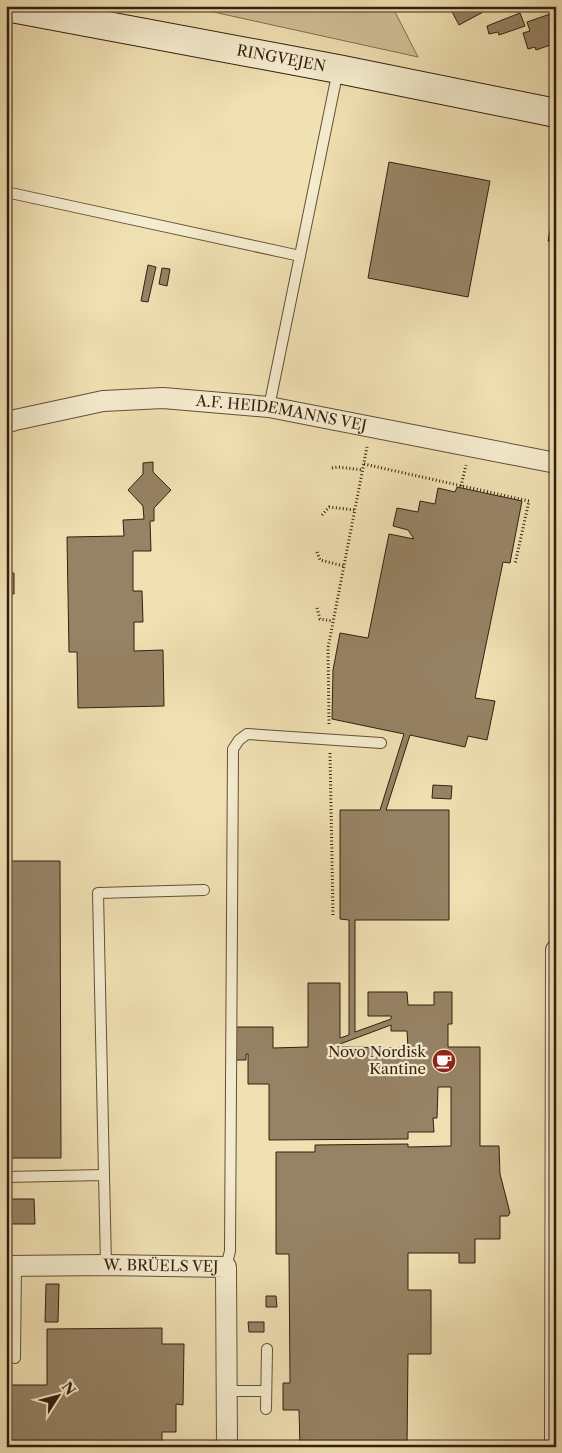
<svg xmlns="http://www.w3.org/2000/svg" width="562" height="1453" font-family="'Libre Caslon Text',serif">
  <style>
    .green { fill: #d0c097; stroke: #826f54 }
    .building { fill: #968365; stroke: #341e10; fill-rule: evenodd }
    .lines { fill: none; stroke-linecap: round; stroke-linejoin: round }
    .lane-casing { stroke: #634f39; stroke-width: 12 }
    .street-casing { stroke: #634f39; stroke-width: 22 }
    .secondary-casing { stroke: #341e10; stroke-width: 30 }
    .path { stroke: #341e10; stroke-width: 3; stroke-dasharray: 1 2.5; stroke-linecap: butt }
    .lane { stroke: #f5ecce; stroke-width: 10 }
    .street { stroke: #f5ecce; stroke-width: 20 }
    .secondary { stroke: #f5ecce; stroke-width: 28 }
    .labels { text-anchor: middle; stroke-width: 4.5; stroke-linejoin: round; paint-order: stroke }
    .street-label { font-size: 15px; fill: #341e10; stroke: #f5ecce }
    .poi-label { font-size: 15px; fill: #341e10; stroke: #f5ecce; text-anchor: end }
  </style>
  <rect width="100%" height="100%" fill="#f0e1b3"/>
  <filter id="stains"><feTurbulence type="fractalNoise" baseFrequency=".004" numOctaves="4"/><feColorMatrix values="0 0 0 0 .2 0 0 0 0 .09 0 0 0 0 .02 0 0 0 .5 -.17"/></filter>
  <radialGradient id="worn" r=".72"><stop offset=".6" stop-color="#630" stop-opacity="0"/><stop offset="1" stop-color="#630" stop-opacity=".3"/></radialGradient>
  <polygon class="green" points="186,6 392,6 418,57"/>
  <g class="building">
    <polygon points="449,6 483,6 485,11 459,25"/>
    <polygon points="556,12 556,43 536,50 535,47 528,49 523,33 530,31 527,22"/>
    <polygon points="520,13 525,26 499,35 498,32 489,34 487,26"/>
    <polygon points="389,162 490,181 468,297 368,278"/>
    <polygon points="556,202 556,242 548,241"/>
    <polygon points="148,265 156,267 148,302 141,301"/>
    <polygon points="162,268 170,269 167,286 159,284"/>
    <polygon points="153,462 153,472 171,490 154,508 154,521 150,521 151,551 133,551 133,591 142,591 143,622 134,622 134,651 163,650 164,706 78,708 77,652 69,652 67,537 124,536 123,520 144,519 143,506 128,490 143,474 143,463"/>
    <path d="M457,487L522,501L510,563L503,562L475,698L495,701L487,740L468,736L465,747L410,735L386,810H449V920H355V1032L391,1019V1016H368V992H407L408,1005H434V992H452V1024H448V1047H480V1146H499L500,1174L510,1213L508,1216H500V1239H475V1263H459V1253H408V1290H431V1354H408L407,1447H300L299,1410H283V1383H290L289,1254H276V1152H315V1145L408,1144V1147L451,1146V1087H438L437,1118H433L434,1132H408V1139L269,1140V1084H248V1054H246V1060H236V1027H273V1048L308,1047V983H340V1038L349,1035V920L340,919V810H380L404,734L332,719L333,670L340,633L368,638L389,534L414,539L408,530L393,526L397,508L418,512L420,501L435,504L438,488L455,492ZM391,1025V1031H407L408,1048L340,1047V1044Z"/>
    <polygon points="6,547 9,547 9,573 14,573 14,594 10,594 10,604 6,604"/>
    <polygon points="433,785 452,786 451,799 432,798"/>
    <polygon points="6,861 60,861 61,1158 6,1158"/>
    <polygon points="6,1199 34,1199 35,1224 6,1224"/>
    <polygon points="46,1284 59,1284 58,1322 45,1322"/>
    <polygon points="266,1296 276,1296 277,1307 266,1307"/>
    <polygon points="248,1322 264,1322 264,1332 249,1332"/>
    <polygon points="162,1328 162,1344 184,1344 183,1405 176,1404 176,1432 162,1432 162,1447 6,1447 6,1385 47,1385 47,1329"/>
  </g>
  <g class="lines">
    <g class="lane-casing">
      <g id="lane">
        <polyline points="6,192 300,256"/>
        <polyline points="269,407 338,70"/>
        <polyline points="104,1175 98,893 204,890"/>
        <polyline points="6,1177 104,1175 106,1265"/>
        <polyline points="226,1267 230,1251 233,749 239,740 247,734 381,743"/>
        <polyline points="15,1358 16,1266"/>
        <polyline points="227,1391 266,1391"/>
        <polyline points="266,1409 267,1349"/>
        <polyline points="201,1447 227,1446"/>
      </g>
    </g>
    <g class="street-casing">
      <g id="street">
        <path id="s1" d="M6,423L15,420L103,401L163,398L269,407L556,463"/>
        <path id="s2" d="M6,1266L106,1265L226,1267L227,1447"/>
        <polyline points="555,1447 556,950"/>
      </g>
    </g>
    <g class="secondary-casing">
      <g id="secondary">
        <path id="s3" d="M6,7L338,69L556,113"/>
      </g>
    </g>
    <g class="path">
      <polyline points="364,464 529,501 515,564"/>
      <polyline points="332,468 338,467 363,470"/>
      <polyline points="461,486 466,465"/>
      <polyline points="322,515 329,507 355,510"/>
      <polyline points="317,552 320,560 344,566"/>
      <polyline points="317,608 320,619 333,621"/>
      <polyline points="329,724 328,648 367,447"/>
      <polyline points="330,753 333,915"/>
    </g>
    <use href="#lane" class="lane"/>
    <use href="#street" class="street"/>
    <use href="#secondary" class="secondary"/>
  </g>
  <defs>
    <g id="cafe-disc" transform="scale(1.25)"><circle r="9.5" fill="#8f2418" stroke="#f5ecce"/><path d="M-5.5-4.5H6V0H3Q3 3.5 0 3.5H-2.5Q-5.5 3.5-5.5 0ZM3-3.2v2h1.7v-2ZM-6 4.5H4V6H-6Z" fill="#fff"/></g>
  </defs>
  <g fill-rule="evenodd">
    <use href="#cafe-disc" x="444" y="1061"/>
  </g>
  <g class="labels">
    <g class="street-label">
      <text dy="5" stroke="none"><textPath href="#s3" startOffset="280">RINGVEJEN</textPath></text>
      <text dy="5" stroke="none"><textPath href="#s1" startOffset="279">A.F. HEIDEMANNS VEJ</textPath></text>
      <text dy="5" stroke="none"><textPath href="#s2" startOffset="155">W. BRÜELS VEJ</textPath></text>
    </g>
    <g class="poi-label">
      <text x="426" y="1057">Novo Nordisk<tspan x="426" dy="17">Kantine</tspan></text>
    </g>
  </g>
  <rect width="562" height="1453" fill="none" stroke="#f0e1b3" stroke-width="25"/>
  <rect x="8" y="8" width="547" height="1438" fill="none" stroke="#341e10" stroke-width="2.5"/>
  <rect x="12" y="12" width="537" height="1428" fill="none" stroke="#341e10"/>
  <g transform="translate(58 1396) rotate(54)" stroke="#f5ecce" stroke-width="4" paint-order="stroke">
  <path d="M0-4L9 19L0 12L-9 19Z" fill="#341e10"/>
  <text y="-8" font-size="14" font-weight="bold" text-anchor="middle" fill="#341e10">N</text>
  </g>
  <rect width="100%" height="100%" filter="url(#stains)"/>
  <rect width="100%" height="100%" fill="url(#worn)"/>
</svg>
